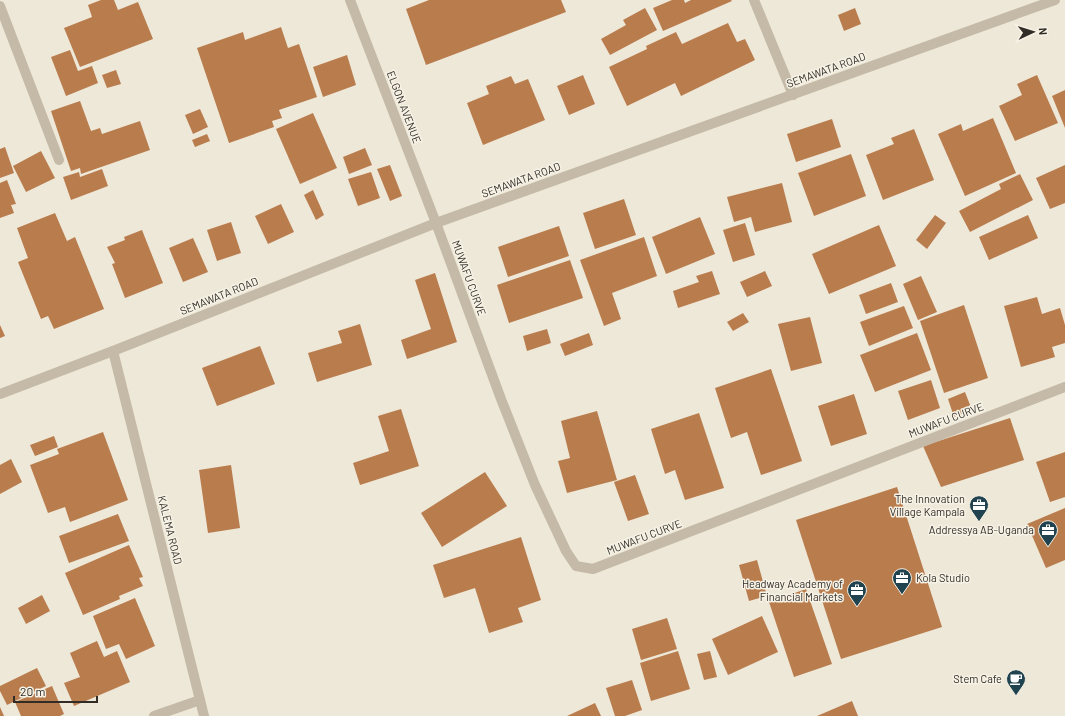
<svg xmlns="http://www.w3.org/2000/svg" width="1065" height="716" font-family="Barlow,sans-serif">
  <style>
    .building { fill: #b97c4d }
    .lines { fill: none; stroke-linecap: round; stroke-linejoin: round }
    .minor { stroke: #c5baa7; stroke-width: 10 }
    .labels { text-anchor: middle; stroke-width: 3; stroke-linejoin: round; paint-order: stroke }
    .street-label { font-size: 11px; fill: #322c27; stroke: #f6f2e5 }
    .poi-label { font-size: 11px; fill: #322c27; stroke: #f6f2e5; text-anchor: end }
  </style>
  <rect width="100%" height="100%" fill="#eee8d9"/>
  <g class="building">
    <polygon points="101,0 114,0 118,10 138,2 153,39 80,67 64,28 92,17 88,5"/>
    <polygon points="429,0 561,0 566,12 426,65 406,9"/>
    <polygon points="672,0 684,0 685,3 691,0 731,0 732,1 663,31 653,8"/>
    <polygon points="645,8 657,30 610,55 601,39 626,25 623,20"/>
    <polygon points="855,8 861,24 844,31 838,15"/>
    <polygon points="728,23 737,42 745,39 755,60 681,96 675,83 627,106 609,67 647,49 646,46 676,32 682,44"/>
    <polygon points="281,27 288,48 299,44 317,97 279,110 282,118 272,121 274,127 229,143 197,48 243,32 245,40"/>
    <polygon points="70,50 78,71 92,66 98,83 66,96 51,57"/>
    <polygon points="347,55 356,85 323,97 313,67"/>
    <polygon points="116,70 121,84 107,88 102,75"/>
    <polygon points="583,75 595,104 569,115 557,86"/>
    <polygon points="1037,75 1058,123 1015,141 999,106 1022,95 1017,84"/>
    <polygon points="511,76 515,84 528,79 545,120 483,145 467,103 489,94 486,86"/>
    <polygon points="1065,90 1065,128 1052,96"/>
    <polygon points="80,101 91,131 100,128 102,134 140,121 150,150 81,174 80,168 71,171 51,111"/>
    <polygon points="200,109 208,127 193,134 185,115"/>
    <polygon points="313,113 337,168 300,184 276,129"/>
    <polygon points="993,118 1016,173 965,196 938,134 961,124 963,131"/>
    <polygon points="832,119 841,147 796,162 787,134"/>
    <polygon points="914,129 934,180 883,200 866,155 894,144 891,138"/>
    <polygon points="207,134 210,141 195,147 192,140"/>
    <polygon points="5,147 14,173 0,178 0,149"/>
    <polygon points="365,148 372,165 349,174 343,157"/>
    <polygon points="41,151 55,178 26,192 13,166"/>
    <polygon points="851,154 866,196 814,216 798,173"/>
    <polygon points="390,165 402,196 390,201 377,169"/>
    <polygon points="1065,165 1065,203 1050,209 1036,178"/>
    <polygon points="102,169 108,186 71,200 63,177 79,172 80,177"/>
    <polygon points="371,172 380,198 358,206 348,179"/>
    <polygon points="1020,174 1033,200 970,232 959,211 1001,189 999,184"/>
    <polygon points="7,180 16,204 11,205 14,213 0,218 0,183"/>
    <polygon points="782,183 792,222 755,232 751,217 734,222 727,197"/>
    <polygon points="313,190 324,215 316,220 304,195"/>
    <polygon points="624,199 636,235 595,249 583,213"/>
    <polygon points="281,204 294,232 268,244 255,216"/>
    <polygon points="55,213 67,241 75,237 104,309 54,329 48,316 41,319 18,262 28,258 17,228"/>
    <polygon points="935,215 946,223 927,249 916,240"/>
    <polygon points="1028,215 1038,238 989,260 979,237"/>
    <polygon points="700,217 715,254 666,274 652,237"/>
    <polygon points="231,222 241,253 217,261 207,230"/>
    <polygon points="745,223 755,255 733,262 723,230"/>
    <polygon points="879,225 896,266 829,294 812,254"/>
    <polygon points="559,226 569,256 508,277 498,247"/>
    <polygon points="142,230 163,283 125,298 112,264 115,263 107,247 125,240 124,237"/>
    <polygon points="644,237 657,276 612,293 621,319 604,326 580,260"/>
    <polygon points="193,238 208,272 183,282 169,248"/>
    <polygon points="570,260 583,298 509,323 497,285"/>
    <polygon points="712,271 720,294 678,308 673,291 699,282 696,276"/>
    <polygon points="765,271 772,286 747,297 740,282"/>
    <polygon points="435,273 457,342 407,359 401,340 431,329 415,280"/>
    <polygon points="921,276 937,312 918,320 903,284"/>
    <polygon points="891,283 898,302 866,314 859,295"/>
    <polygon points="1037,297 1042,314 1060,308 1065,325 1065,343 1052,347 1055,357 1021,367 1004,306"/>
    <polygon points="964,305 988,378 944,393 920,321"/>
    <polygon points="904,306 913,328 869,346 860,322"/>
    <polygon points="743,313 749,322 733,331 727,322"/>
    <polygon points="810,317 822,363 791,371 778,324"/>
    <polygon points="360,324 372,365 317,382 308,353 342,343 338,331"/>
    <polygon points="0,325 5,336 0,338"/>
    <polygon points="547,329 551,343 527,351 523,336"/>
    <polygon points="589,333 593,345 565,356 560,344"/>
    <polygon points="917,333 931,370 875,392 860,355"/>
    <polygon points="260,346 275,384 217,406 202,368"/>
    <polygon points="771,369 802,461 761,475 747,432 731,438 715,388"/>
    <polygon points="931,380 940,408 908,420 898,391"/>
    <polygon points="965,392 972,410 954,417 948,399"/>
    <polygon points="854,394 867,434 831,446 818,406"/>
    <polygon points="401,409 419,466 360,485 353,463 389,451 378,416"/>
    <polygon points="597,411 617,480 567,493 558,461 570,458 561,421"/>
    <polygon points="699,413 724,488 685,500 675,470 665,474 651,429"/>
    <polygon points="1010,418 1024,460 941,487 923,446"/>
    <polygon points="103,432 128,500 70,522 65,507 48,513 30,465 59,454 57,449"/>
    <polygon points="54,436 58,447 35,456 30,445"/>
    <polygon points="1065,452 1065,497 1050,502 1036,462"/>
    <polygon points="11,459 22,482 0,494 0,465"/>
    <polygon points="231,465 240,528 208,533 199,470"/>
    <polygon points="485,472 507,506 442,547 421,513"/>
    <polygon points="635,475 649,514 628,521 614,482"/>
    <polygon points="897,487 942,627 841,659 796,520"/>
    <polygon points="1065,508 1065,560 1046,568 1027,524"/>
    <polygon points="118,514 129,541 69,563 59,536"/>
    <polygon points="521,537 541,600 518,608 523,622 489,633 475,588 444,598 433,565"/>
    <polygon points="129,545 143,577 139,578 143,586 119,596 120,599 83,615 65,573"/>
    <polygon points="757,560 767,596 749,601 739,565"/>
    <polygon points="806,589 832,664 794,677 769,602"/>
    <polygon points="42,595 50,611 26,624 18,608"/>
    <polygon points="135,598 155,646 126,659 119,644 106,649 93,616"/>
    <polygon points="762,616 778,652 728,675 712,639"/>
    <polygon points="667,618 677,649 641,660 632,629"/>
    <polygon points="97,641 104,657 117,651 130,682 74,706 64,683 80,677 70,653"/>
    <polygon points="678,651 690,689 651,701 640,663"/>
    <polygon points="710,651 717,677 704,680 697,654"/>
    <polygon points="37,668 46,686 7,705 0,691 0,686"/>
    <polygon points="632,680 642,710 625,716 615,716 606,688"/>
    <polygon points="52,686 64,714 60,716 21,716 15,702"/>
    <polygon points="852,701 858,716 817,716"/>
    <polygon points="595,703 601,716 567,716"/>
    <polygon points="0,707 4,716 0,716"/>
  </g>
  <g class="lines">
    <g class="minor">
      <polyline points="350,0 436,223 501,399 535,485 566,551 576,566 593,569 1065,387"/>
      <polyline points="754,0 793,95"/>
      <polyline points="0,6 59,160"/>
      <polyline points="113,351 204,716"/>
      <polyline points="0,394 113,351 436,223 1055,0"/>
      <polyline points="154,716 200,700"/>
    </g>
  </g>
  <defs>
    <g id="office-pin" transform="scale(1)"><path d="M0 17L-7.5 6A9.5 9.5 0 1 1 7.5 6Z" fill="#21424f" stroke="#f6f2e5"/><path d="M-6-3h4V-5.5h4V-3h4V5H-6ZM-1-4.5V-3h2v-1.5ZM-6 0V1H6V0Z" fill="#fff"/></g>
    <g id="cafe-pin" transform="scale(1)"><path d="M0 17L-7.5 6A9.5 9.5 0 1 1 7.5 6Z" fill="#21424f" stroke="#f6f2e5"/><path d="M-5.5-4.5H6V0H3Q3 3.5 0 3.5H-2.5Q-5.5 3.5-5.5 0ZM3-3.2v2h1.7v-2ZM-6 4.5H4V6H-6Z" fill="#fff"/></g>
  </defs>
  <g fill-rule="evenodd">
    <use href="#office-pin" x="979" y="505"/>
    <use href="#office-pin" x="1048" y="530"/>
    <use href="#office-pin" x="902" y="578"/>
    <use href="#office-pin" x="857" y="590"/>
    <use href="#cafe-pin" x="1016" y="679"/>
  </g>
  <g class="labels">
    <g class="street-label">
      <text transform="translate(826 70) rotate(-20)" y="4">SEMAWATA ROAD</text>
      <text transform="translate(404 107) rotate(69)" y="4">ELGON AVENUE</text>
      <text transform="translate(521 180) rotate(-20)" y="4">SEMAWATA ROAD</text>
      <text transform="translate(469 278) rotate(70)" y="4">MUWAFU CURVE</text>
      <text transform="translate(219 296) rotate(-22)" y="4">SEMAWATA ROAD</text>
      <text transform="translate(946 420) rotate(-21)" y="4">MUWAFU CURVE</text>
      <text transform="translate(170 530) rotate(76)" y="4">KALEMA ROAD</text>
      <text transform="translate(644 537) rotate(-21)" y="4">MUWAFU CURVE</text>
    </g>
    <g class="poi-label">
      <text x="965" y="503">The Innovation<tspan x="965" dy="13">Village Kampala</tspan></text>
      <text x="1034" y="534">Addressya AB-Uganda</text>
      <text x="916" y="582" text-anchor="start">Kola Studio</text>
      <text x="843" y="588">Headway Academy of<tspan x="843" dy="13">Financial Markets</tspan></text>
      <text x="1002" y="683">Stem Cafe</text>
    </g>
  </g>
  <g transform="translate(1033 32) rotate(86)" stroke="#f6f2e5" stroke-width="3" paint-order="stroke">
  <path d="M0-3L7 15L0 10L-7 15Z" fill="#322c27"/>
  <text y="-6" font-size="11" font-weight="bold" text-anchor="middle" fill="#322c27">N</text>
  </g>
  <path d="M14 696v6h83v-6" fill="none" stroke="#322c27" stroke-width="2"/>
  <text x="20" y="696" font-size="12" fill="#322c27" stroke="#f6f2e5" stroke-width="3" paint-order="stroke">20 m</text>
</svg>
